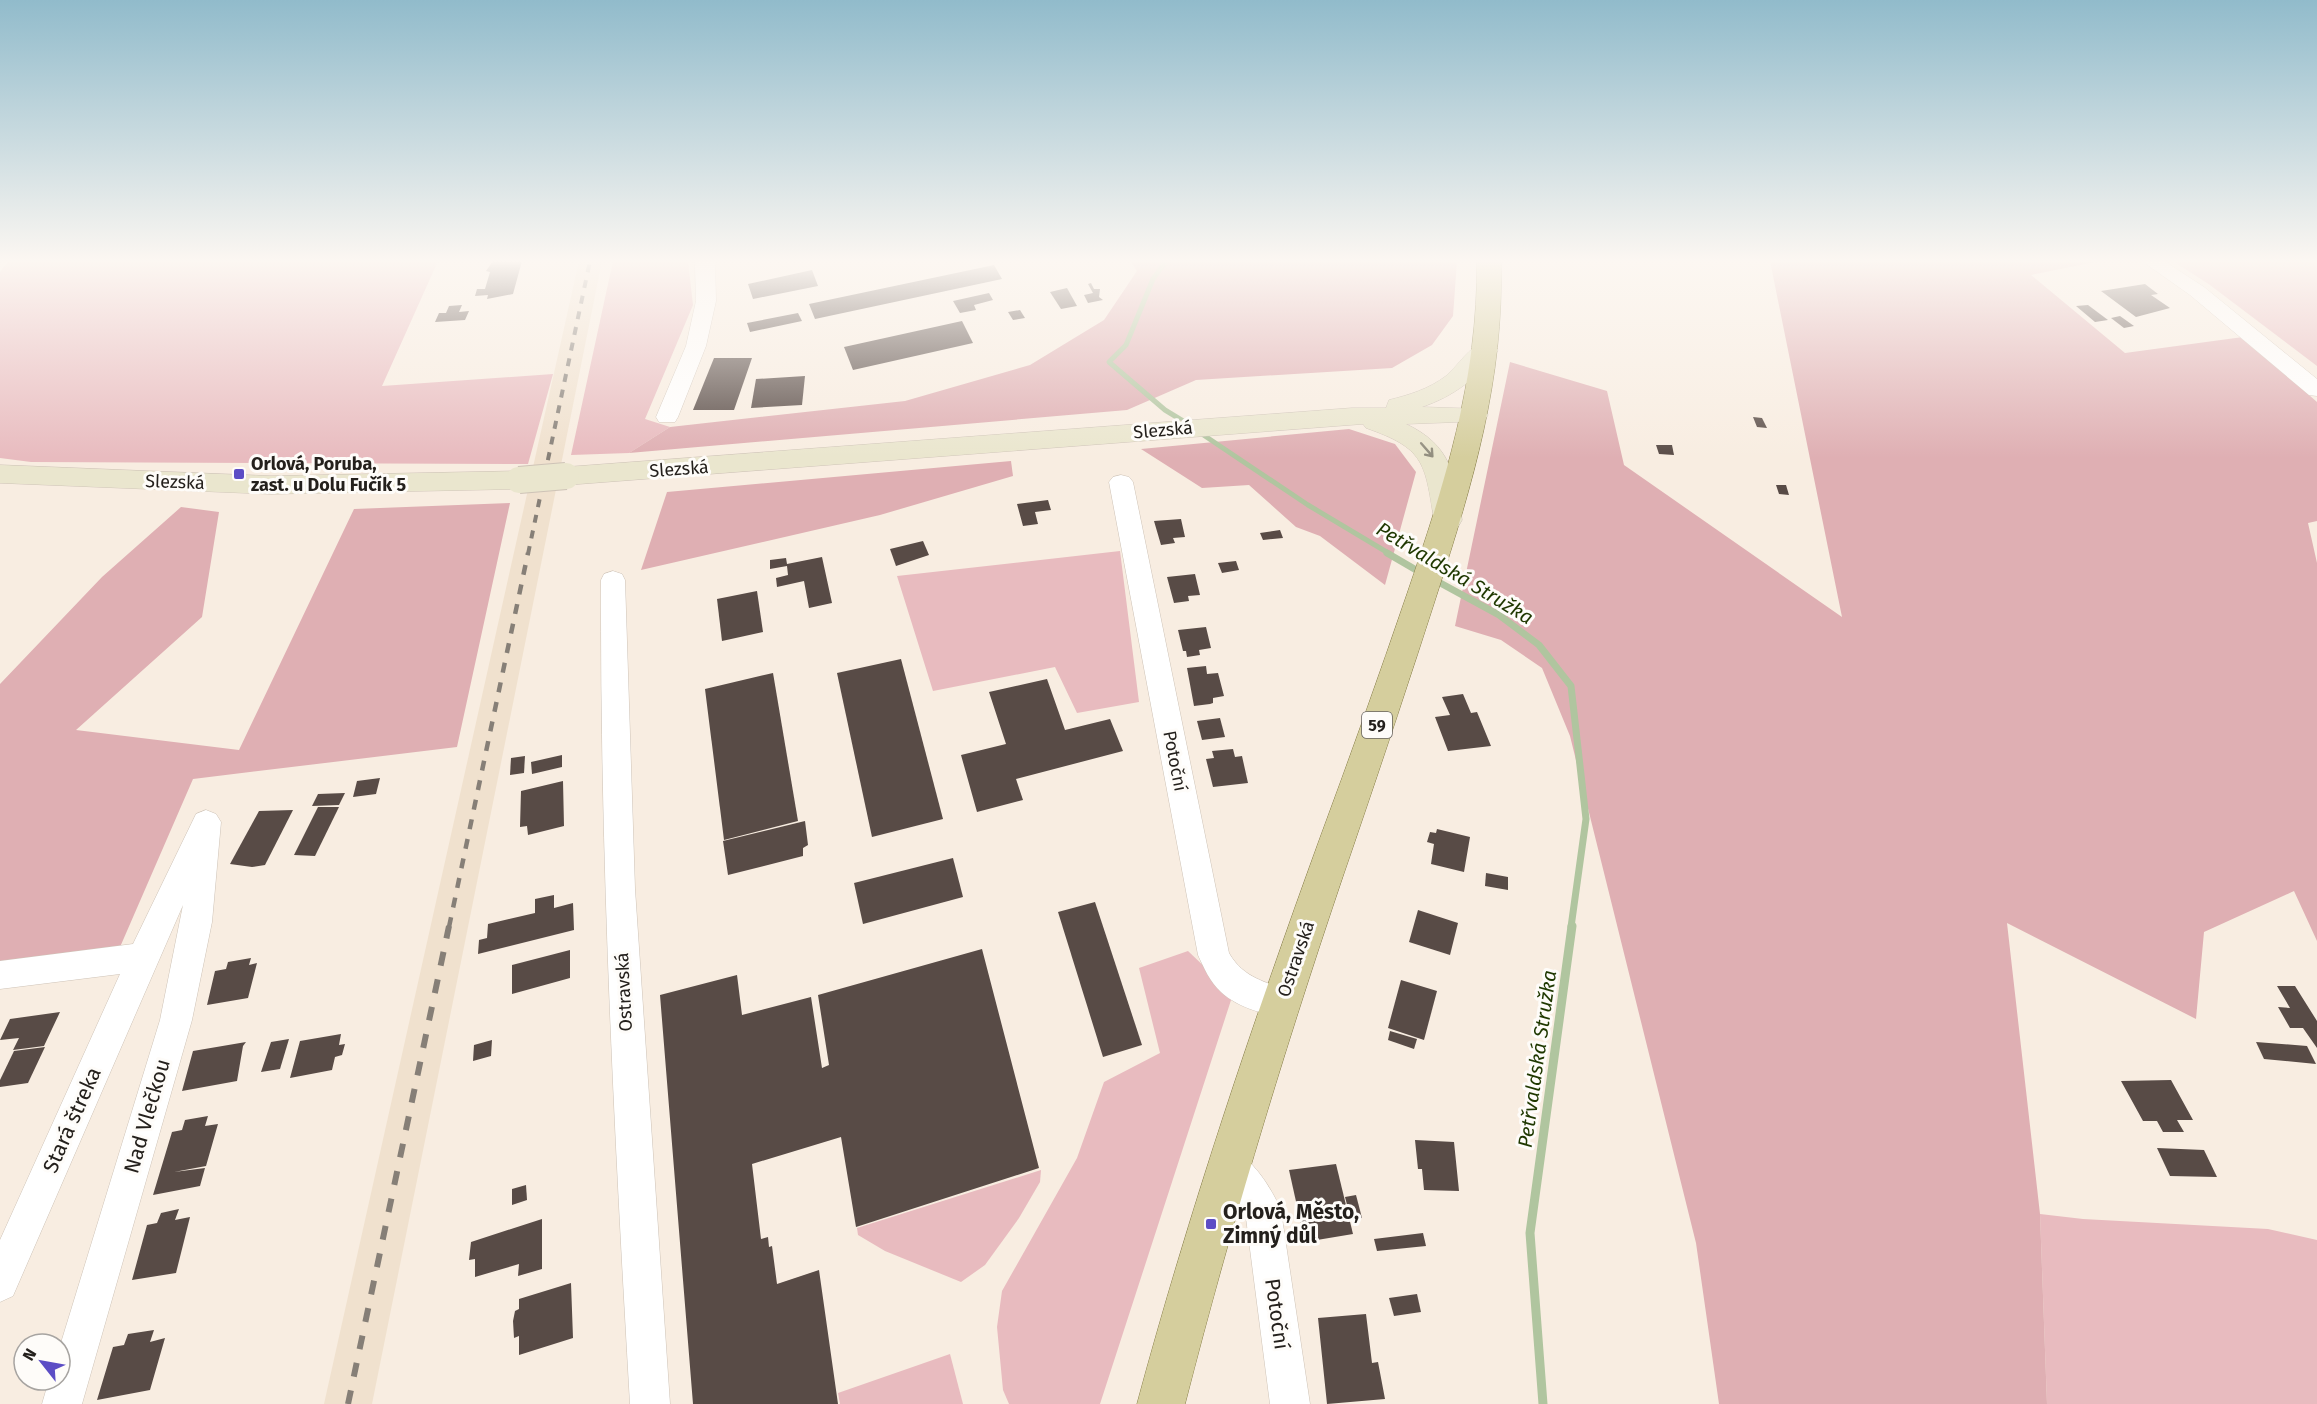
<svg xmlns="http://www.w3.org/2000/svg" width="2317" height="1404" font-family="'Fira Sans',sans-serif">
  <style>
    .built { fill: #f0e1ce }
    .green { fill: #e8bbbf }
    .forest { fill: #dfafb3 }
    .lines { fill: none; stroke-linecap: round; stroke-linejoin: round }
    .stream-far2 { stroke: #b0c59f; stroke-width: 5 }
    .stream-far1 { stroke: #b0c59f; stroke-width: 7 }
    .stream { stroke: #b0c59f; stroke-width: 9 }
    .building { fill: #584b46 }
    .minor-casing { stroke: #cec3b7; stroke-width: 1 }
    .secondary-casing { stroke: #cec3b7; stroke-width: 1 }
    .primary-casing { stroke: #857c45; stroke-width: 1 }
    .minor { fill: #fff; fill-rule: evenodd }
    .secondary { fill: #eae6ce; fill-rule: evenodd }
    .primary { fill: #d5ce9d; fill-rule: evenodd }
    .rail-far2 { stroke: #867f77; stroke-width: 4; stroke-dasharray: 8 8; stroke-linecap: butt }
    .rail-far1 { stroke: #867f77; stroke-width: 4.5; stroke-dasharray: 10 10; stroke-linecap: butt }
    .rail { stroke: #867f77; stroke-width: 6; stroke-dasharray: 14 14; stroke-linecap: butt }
    .secondary-bridge-casing { stroke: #cec3b7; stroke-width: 28; stroke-linecap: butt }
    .secondary-bridge { stroke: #eae6ce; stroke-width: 26 }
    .oneway { stroke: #918d7e }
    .poi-dot { fill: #5c4dc5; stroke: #fefcf9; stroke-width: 2 }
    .labels { text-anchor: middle; stroke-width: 6; stroke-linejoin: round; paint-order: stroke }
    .shield { fill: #fefcf9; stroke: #65625e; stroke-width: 1.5 }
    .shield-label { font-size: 16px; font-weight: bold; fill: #24201c }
    .street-label { font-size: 18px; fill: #24201c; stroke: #fefcf9 }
    .poi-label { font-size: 18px; font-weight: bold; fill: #24201c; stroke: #fefcf9; text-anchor: start }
    .water-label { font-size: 20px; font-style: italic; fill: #1f3800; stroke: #fefcf9 }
    .near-street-label { font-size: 21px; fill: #24201c; stroke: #fefcf9 }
    .near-poi-label { font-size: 21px; font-weight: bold; fill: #24201c; stroke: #fefcf9; text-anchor: start }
  </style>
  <rect width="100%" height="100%" fill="#f8ede1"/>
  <polygon class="built" points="579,261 602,261 372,1404 324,1404"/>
  <g class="green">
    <polygon points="8,261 438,261 382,386 553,374 528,464 31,462 0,458 0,272"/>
    <polygon points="613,261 688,261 693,305 645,419 670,427 629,453 571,455"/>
    <polygon points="2173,261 2317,261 2317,366 2210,285"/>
    <polygon points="1120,551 1139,702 1077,713 1055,667 933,691 897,576"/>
    <polygon points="1188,951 1233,994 1100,1404 1009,1404 1003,1390 997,1327 1002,1291 1077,1158 1104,1082 1160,1053 1139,968"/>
    <polygon points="1041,1170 1040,1182 1019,1218 985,1265 961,1282 885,1251 858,1235 857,1228"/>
    <polygon points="2040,1214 2083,1219 2268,1229 2317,1240 2317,1404 2047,1404"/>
    <polygon points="950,1354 963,1404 840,1404 838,1393"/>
  </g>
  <g class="forest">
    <polygon points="1130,261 1457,261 1453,316 1432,345 1392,368 1196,380 1127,410 629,453 670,427 905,401 1030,365 1104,320 1137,271"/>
    <polygon points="1770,261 2100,261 2031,275 2125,353 2243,337 2317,402 2317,521 2308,523 2317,563 2317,941 2294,891 2204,932 2196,1019 2007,923 2040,1214 2047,1404 1719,1404 1696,1243 1570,736 1542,668 1501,640 1455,626 1510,362 1607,391 1624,465 1842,617"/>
    <polygon points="1349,429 1395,444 1416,472 1385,585 1320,536 1296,527 1249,485 1202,488 1141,449"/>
    <polygon points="1011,461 1013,476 880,515 641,570 667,492"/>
    <polygon points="510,503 457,747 193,779 117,954 0,967 0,684 102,577 181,507 219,512 202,617 76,730 239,750 354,509"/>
  </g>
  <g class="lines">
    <g class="stream-far2">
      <polyline points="1166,261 1153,279 1126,345 1109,362 1165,410 1188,424"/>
      <polyline points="1199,432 1308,505 1390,554"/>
    </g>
    <g class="stream-far1">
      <polyline points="1387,553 1423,574"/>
      <polyline points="1433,579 1499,615 1539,645 1571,686 1586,819 1571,927"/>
    </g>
    <polyline class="stream" points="1543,1404 1530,1233 1572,926"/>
  </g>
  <g class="building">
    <polygon points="493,261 522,261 513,294 487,299 488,295 475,296 477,289 485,289 490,272 486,271"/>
    <polygon points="994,265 1002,279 815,319 809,304"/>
    <polygon points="812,270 818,286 753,299 748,284"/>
    <polygon points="1091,283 1094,289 1100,289 1099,297 1103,300 1088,303 1084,295 1093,293 1088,284"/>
    <polygon points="2145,284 2158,294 2151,295 2170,308 2136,317 2101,291"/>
    <polygon points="1067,288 1077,306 1061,309 1050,292"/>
    <polygon points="989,293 993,300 974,305 976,310 960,313 953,301"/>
    <polygon points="462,305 459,312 469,311 465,320 435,322 439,313 446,313 449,306"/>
    <polygon points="2088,305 2108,320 2095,322 2076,306"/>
    <polygon points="1020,310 1025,318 1013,320 1008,312"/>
    <polygon points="798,313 802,321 750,332 747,323"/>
    <polygon points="2120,316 2134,326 2124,328 2111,318"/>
    <polygon points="962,321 973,343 853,370 844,347"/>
    <polygon points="714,358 752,358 734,410 693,410"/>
    <polygon points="805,376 802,405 751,408 756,379"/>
    <polygon points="1753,417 1762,418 1767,428 1757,427"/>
    <polygon points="1656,445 1672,445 1674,455 1659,454"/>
    <polygon points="1776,485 1786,485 1789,495 1779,494"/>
    <polygon points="1048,500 1051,510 1035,512 1038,524 1023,526 1017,504"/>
    <polygon points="1181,519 1185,537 1173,538 1175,543 1161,545 1154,521"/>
    <polygon points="1280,530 1283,538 1263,540 1260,533"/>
    <polygon points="923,541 929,555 896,566 890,549"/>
    <polygon points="822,557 832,603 809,608 804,581 777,587 776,578 788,575 787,566 770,569 770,560 786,558 787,564"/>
    <polygon points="1236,561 1239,570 1222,573 1218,563"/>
    <polygon points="1195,574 1200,595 1188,596 1189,601 1174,603 1167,577"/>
    <polygon points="757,591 763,632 722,641 717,599"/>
    <polygon points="1206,627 1211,648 1199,650 1200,655 1187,657 1186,651 1183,651 1178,630"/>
    <polygon points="901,659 943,819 872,837 837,673"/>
    <polygon points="1206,666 1207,674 1218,673 1224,696 1213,698 1213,703 1210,704 1194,706 1187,668"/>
    <polygon points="773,673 798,821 724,840 705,689"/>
    <polygon points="1047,679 1065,730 1110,719 1123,751 1016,779 1023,800 977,812 961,755 1006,744 989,692"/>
    <polygon points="1463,694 1471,713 1477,712 1491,746 1448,751 1435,717 1450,715 1442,697"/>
    <polygon points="1220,718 1225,737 1202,740 1197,721"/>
    <polygon points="1233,749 1235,757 1242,756 1248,783 1213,787 1206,759 1214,758 1212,751"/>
    <polygon points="562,755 562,767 532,774 531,762"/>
    <polygon points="525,756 524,773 510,775 511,758"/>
    <polygon points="380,778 376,794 353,797 357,781"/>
    <polygon points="563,781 564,826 528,835 527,826 520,827 521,791"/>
    <polygon points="345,793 339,805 312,806 318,794"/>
    <polygon points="318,807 339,807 315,856 294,855"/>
    <polygon points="293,810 265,865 252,867 230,864 259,811"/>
    <polygon points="805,821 808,845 803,848 803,856 728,875 723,841"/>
    <polygon points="1437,829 1470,837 1464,872 1431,864 1434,844 1427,842 1430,832 1436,833"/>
    <polygon points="953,858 963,897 863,924 854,883"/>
    <polygon points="1486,873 1508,877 1508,890 1485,886"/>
    <polygon points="554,895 554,908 573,903 574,930 478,954 479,940 487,938 488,924 535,913 535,899"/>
    <polygon points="1095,902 1142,1045 1103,1057 1058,912"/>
    <polygon points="1418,910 1458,923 1450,955 1409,942"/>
    <polygon points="982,949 1039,1168 856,1227 841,1137 752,1164 761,1239 768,1237 769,1247 772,1246 777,1284 819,1270 838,1404 693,1404 660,995 737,975 742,1015 811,997 822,1068 829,1065 818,995"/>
    <polygon points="570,950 570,978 512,994 512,965"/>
    <polygon points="251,958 249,965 257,963 248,998 207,1005 215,971 226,969 228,962"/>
    <polygon points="1401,980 1437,991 1424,1040 1388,1028"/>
    <polygon points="2277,986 2295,986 2317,1021 2317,1048 2303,1028 2290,1028 2278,1007 2290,1008"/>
    <polygon points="60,1012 44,1046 13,1050 19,1038 0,1040 10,1019"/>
    <polygon points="1390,1031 1417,1039 1414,1049 1388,1040"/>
    <polygon points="341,1034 339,1045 345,1044 342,1055 335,1057 332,1070 290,1078 300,1041"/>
    <polygon points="289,1039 280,1069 261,1072 271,1042"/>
    <polygon points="492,1040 491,1056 473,1061 474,1045"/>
    <polygon points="246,1042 243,1046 237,1081 182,1091 193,1051"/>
    <polygon points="2256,1042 2307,1046 2316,1064 2264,1059"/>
    <polygon points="45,1047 28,1083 0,1087 0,1080 14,1051"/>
    <polygon points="2171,1080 2193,1120 2177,1120 2184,1132 2163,1132 2157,1121 2143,1121 2121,1081"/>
    <polygon points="208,1116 205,1126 218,1124 206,1166 174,1172 205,1168 200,1186 153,1195 172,1132 182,1130 185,1120"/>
    <polygon points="1415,1140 1454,1142 1459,1191 1424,1190 1422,1169 1418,1169"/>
    <polygon points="2157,1148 2204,1150 2217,1177 2170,1176"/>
    <polygon points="1336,1164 1353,1234 1305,1242 1289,1170"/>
    <polygon points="526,1185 527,1200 512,1205 512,1189"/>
    <polygon points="1356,1195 1362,1218 1351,1220 1345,1197"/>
    <polygon points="179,1209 175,1220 190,1217 176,1273 132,1280 147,1225 157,1223 161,1213"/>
    <polygon points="542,1219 542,1269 518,1276 519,1264 475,1277 475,1259 469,1260 471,1242"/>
    <polygon points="1423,1233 1426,1246 1377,1251 1374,1239"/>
    <polygon points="571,1283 573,1338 519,1355 519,1336 514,1338 513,1321 515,1311 519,1309 519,1299"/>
    <polygon points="1417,1294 1421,1312 1394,1316 1389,1298"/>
    <polygon points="1366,1314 1372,1363 1378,1362 1385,1399 1327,1404 1318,1318"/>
    <polygon points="154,1330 150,1342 165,1338 150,1390 97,1400 113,1347 124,1345 128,1334"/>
  </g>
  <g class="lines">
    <g class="minor-casing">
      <g id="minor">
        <polygon points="695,261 715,261 716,301 706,346 678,417 675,422 659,422 656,417 686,346 696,301"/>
        <polygon points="2142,261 2164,261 2204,287 2317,379 2317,396 2309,395 2190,295"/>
        <path d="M1121,475L1129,477L1133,482L1229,953C1244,979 1267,982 1292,992L1297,1002L1292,1012C1272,1020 1237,1007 1221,992C1210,982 1204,968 1198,955L1109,482L1113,477Z"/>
        <path d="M613,571L622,574L625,580L635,889L670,1404H630C614,1129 600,855 601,580L604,574Z"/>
        <polygon points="206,810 216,814 221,822 212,922 192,1020 82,1404 42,1404 49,1380 60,1380 60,1346 160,1020 183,905 13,1296 0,1302 0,1240 120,974 0,989 0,961 133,944 196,814"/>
        <path d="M1228,1147C1251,1156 1272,1188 1281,1211L1310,1404H1270L1246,1218L1215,1176L1210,1164L1215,1152Z"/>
      </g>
    </g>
    <g class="secondary-casing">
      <g id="secondary">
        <path d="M1485,342L1494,345L1498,350C1478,378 1454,396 1422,407L1484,409L1488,415L1484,421L1406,424C1451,445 1455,475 1462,520L1458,527L1448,530L1438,527L1434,520C1425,462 1424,448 1366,428L1363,424L566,485L556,482L552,476L556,470L566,467L1352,408H1386L1389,400C1409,395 1429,389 1446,376C1459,365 1469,346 1485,342Z"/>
        <polygon points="0,465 271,476 519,471 529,474 533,480 529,486 519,489 271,494 0,483"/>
      </g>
    </g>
    <g class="primary-casing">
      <path id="primary" d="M1477,261H1501C1504,380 1473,482 1437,594C1411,675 1384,756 1356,838C1292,1024 1234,1213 1185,1404H1137C1189,1212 1252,1025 1320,838C1350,757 1379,676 1407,594C1445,483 1478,380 1477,261Z"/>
    </g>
    <use href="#minor" class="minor"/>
    <use href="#secondary" class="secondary"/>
    <use href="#primary" class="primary"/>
    <polyline class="rail-far2" points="528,554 590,261"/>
    <polyline class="rail-far1" points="449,927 528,553"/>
    <polyline class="rail" points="348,1404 449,926"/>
    <g class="secondary-bridge-casing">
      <polyline id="secondary-bridge" points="519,480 566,476"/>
    </g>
    <use href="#secondary-bridge" class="secondary-bridge"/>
  </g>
  <defs><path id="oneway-shaft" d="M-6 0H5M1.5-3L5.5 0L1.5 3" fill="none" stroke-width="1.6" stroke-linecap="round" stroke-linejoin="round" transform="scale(1.5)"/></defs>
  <use class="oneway" href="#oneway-shaft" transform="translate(1427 450) rotate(49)"/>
  <linearGradient id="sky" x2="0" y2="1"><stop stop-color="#91bbcb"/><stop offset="0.57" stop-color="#fcf7f2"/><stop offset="1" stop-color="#fcf7f2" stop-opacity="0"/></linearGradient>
  <rect width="2317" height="458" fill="url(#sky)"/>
  <g class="poi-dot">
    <rect x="233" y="468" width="12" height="12" rx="3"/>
    <rect x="1205" y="1218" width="12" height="12" rx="3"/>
  </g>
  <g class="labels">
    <rect class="shield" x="1362" y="712" width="30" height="26" rx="4.5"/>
    <g class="shield-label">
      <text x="1377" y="731">59</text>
    </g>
    <g class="street-label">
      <text transform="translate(1163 430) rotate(-5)" y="6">Slezská</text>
      <text transform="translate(679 469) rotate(-4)" y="6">Slezská</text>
      <text transform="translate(175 482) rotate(2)" y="6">Slezská</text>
      <text transform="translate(1175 761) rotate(79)" y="6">Potoční</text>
      <text transform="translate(1296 959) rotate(-71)" y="6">Ostravská</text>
      <text transform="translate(624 992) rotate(-93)" y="6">Ostravská</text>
    </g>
    <g class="poi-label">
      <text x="251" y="470">Orlová, Poruba,<tspan x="251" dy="21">zast. u Dolu Fučík 5</tspan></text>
    </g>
    <g class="water-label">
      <text transform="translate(1455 573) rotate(31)" y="7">Petřvaldská Stružka</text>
      <text transform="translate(1537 1059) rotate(-82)" y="7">Petřvaldská Stružka</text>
    </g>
    <g class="near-street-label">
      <text transform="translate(147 1116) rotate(-74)" y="7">Nad Vlečkou</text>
      <text transform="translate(72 1120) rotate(-66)" y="7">Stará štreka</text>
      <text transform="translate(1277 1314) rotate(82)" y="7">Potoční</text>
    </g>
    <g class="near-poi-label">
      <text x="1223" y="1219">Orlová, Město,<tspan x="1223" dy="24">Zimný důl</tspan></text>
    </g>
  </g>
  <g transform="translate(42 1362) rotate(301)"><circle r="28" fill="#fefcf9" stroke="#a7a4a1" stroke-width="1.5"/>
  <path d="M0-4.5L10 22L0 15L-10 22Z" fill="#5c4dc5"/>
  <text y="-9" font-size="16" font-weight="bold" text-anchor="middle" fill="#24201c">N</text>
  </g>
</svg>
